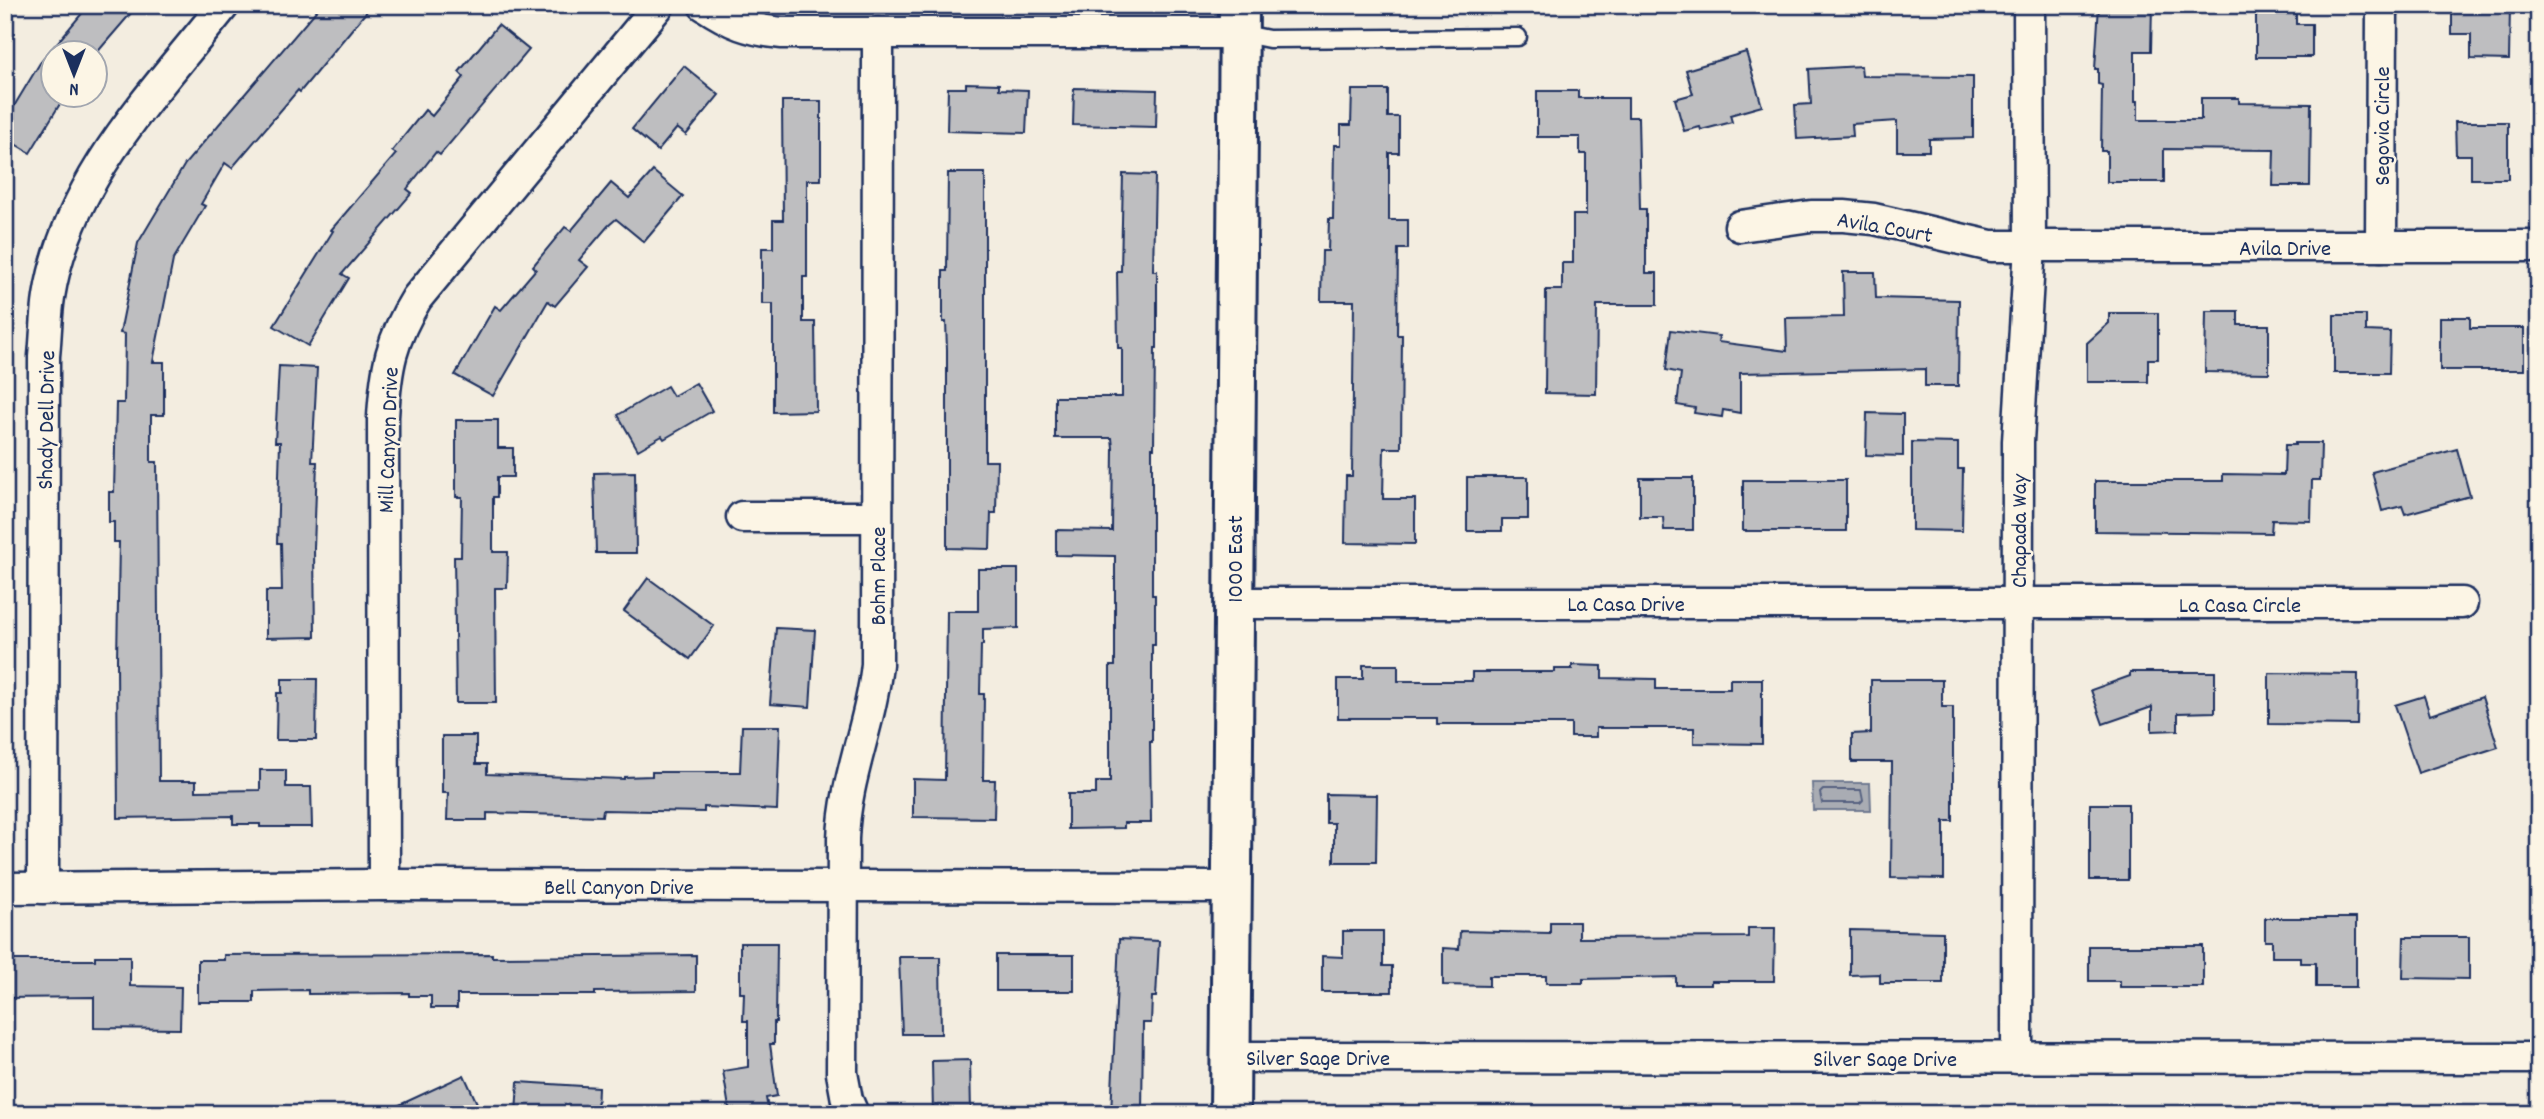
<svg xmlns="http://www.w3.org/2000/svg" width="2544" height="1119" font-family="Dekko,sans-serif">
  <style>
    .water { fill: #a9acb3; stroke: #707a91; stroke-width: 2 }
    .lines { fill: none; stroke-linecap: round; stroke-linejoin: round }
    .shore { stroke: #546180; stroke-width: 2 }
    .building { fill: #bebec0; stroke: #1b2f5e; stroke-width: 2 }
    .lane-casing { stroke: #1b2f5e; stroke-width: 21 }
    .street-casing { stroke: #1b2f5e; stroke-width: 35 }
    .secondary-casing { stroke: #1b2f5e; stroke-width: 44 }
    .lane { stroke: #fcf5e5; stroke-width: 16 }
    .street { stroke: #fcf5e5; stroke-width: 30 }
    .secondary { stroke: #fcf5e5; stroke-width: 38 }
    .labels { text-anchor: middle; stroke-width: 5; stroke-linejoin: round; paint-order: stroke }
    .street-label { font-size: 23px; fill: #1b2f5e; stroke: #fcf5e5 }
  </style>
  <rect width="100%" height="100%" fill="#f3ede0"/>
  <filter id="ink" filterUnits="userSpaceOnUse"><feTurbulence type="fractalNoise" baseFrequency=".0143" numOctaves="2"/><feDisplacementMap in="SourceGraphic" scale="14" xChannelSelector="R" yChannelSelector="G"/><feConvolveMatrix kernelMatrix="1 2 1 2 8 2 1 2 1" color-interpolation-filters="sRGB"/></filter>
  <g filter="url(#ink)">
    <polygon class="water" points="1812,783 1870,783 1871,810 1813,810"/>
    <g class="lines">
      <polygon class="shore" points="1823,790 1861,790 1863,800 1860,803 1822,803 1820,793"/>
    </g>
    <g class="building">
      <polygon points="89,5 138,5 94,56 94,52 52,52 52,94 66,94 30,153 5,138 5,121 40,63"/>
      <polygon points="321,5 372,5 300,92 298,90 232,168 225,163 201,204 205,206 173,260 153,362 164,362 164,415 151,415 151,462 157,462 159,781 196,781 196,791 260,790 260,770 286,770 286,787 311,787 312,827 260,827 260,824 233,824 233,816 118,818 117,660 119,542 114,542 114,522 109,522 109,492 114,492 116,403 124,403 125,334 120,333 138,243 185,164"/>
      <polygon points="2099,5 2152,5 2151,51 2135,51 2135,101 2138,101 2138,120 2201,120 2201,98 2239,98 2239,103 2311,104 2310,186 2273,186 2274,150 2164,149 2164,182 2107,182 2107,151 2101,151 2102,85 2098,84 2098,69 2095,69"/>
      <polygon points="2256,5 2296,5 2296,24 2312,24 2312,57 2256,57"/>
      <polygon points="2452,6 2510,6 2509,60 2471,59 2471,34 2452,34"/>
      <polygon points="498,25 529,50 440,155 436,152 407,189 412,193 342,274 349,278 308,346 274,326 333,231 331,230 396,154 392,151 425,110 432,116 464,77 459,72"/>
      <polygon points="1746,52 1762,106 1730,115 1732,122 1701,130 1700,127 1684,131 1675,99 1693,94 1686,70"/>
      <polygon points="684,66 719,95 686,135 677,128 658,151 632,129"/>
      <polygon points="1861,66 1862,76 1973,77 1973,138 1929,139 1929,151 1897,151 1897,121 1852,124 1853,136 1797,139 1795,105 1811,104 1809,69"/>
      <polygon points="966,83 999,84 999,89 1028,90 1026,133 947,131 948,88 966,88"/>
      <polygon points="1074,88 1157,90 1156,127 1073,125"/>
      <polygon points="1352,90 1388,90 1388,117 1399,117 1399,153 1389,153 1389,220 1408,220 1408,249 1398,249 1397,335 1402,335 1401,448 1384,448 1383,499 1415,499 1415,544 1345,543 1346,476 1352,476 1354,301 1321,301 1322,251 1328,251 1329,219 1333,219 1334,145 1341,145 1341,125 1351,125"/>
      <polygon points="1537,91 1578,91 1578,98 1628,98 1628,117 1638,117 1640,209 1646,209 1646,273 1657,273 1657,305 1597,305 1596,394 1545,393 1546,290 1562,290 1562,263 1573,263 1573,215 1586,215 1586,154 1580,154 1580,137 1537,137"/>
      <polygon points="782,101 821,101 821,180 807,180 807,277 803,277 803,322 815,322 816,411 773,412 773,304 762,304 762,248 773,248 773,220 783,220"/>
      <polygon points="2455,122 2508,122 2508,179 2471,179 2471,155 2456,155"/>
      <polygon points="653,171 683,196 644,242 616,219 608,226 579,260 588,267 555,306 548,301 493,396 455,375 495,306 501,310 536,269 533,266 565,227 571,231 611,183 629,198"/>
      <polygon points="948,173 985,173 985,461 997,461 996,513 991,513 990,549 947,548 947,350 946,322 943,322 943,271 947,271"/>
      <polygon points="1123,174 1155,175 1153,271 1157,271 1157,348 1155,348 1154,448 1152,448 1152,595 1155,595 1155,645 1152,645 1152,742 1150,742 1151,823 1124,823 1124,828 1068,829 1068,794 1096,794 1096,782 1110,782 1110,666 1115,666 1115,556 1056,555 1056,530 1112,531 1113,448 1112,438 1055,438 1055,397 1122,397 1122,348 1118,348 1117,271 1121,271"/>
      <polygon points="1843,272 1875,272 1876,298 1959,300 1958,386 1925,386 1925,369 1740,373 1740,413 1723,410 1722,417 1694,413 1695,408 1677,405 1681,373 1666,370 1671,330 1719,336 1718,342 1787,351 1786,318 1844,317"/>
      <polygon points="2206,311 2238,311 2238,325 2269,325 2269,373 2205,372"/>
      <polygon points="2109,313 2158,313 2158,359 2148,359 2148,382 2087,382 2087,343 2109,323"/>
      <polygon points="2334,315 2366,315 2366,331 2390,332 2389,373 2334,373"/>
      <polygon points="2440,317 2470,317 2470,328 2524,328 2524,370 2440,370"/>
      <polygon points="279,366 317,368 312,462 317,462 314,548 315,637 266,638 266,591 282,591 281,543 277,543 280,442 275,442"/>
      <polygon points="696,383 712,411 664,439 662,436 638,450 618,415 667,386 673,396"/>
      <polygon points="1867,413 1903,414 1903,456 1866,455"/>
      <polygon points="456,420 498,420 498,448 513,448 513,477 497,477 497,497 493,497 493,552 508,552 507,588 495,588 496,703 456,703 454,557 461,557 462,497 456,497"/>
      <polygon points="1912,442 1958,443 1958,469 1963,469 1962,531 1912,530"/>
      <polygon points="2295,443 2321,443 2320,480 2312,480 2311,521 2272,520 2271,533 2095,531 2095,481 2223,481 2223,474 2284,475 2285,445 2295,445"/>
      <polygon points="2457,449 2470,496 2405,514 2402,506 2382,511 2372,472"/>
      <polygon points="635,472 636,553 596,553 594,473"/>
      <polygon points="1467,477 1528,477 1528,519 1502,519 1502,531 1467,531"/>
      <polygon points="1640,478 1693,478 1693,530 1664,530 1663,517 1640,517"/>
      <rect x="1743" y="480" width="103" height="51"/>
      <polygon points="978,569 1018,569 1018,628 983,629 983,645 981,645 980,694 984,694 983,780 995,780 994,818 913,817 913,779 945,780 947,611 978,611"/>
      <polygon points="648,578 714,626 690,659 624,611"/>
      <polygon points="776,628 815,630 810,707 770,704"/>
      <polygon points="1363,665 1398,665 1398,681 1472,681 1472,672 1555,672 1555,669 1572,669 1572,665 1602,666 1602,678 1656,679 1656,689 1730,689 1730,679 1762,679 1762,744 1694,743 1694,728 1596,728 1596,737 1571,737 1571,724 1437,724 1437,718 1338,718 1338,679 1363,679"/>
      <polygon points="2130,672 2215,672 2215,712 2178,713 2178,730 2152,731 2152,707 2103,724 2091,690 2130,676"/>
      <polygon points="2269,673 2358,674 2357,725 2269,724"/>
      <polygon points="282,679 317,679 316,740 276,740 277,693 282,693"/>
      <polygon points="1871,680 1942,680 1942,707 1953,707 1953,821 1944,821 1944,879 1891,878 1892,762 1852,762 1852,734 1871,733"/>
      <polygon points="2424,696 2430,715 2482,697 2498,747 2418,773 2395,705"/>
      <polygon points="742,726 780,726 777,810 704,807 704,812 603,810 602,816 487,813 487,820 447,820 448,793 442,793 442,736 476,736 476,764 487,764 487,774 624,779 624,777 652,776 652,772 740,772"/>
      <polygon points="1326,794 1377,795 1376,862 1334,862 1334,823 1326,823"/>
      <rect x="2090" y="804" width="38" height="76"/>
      <polygon points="2265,918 2356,918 2356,987 2316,987 2316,963 2301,963 2301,957 2272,957 2272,941 2265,941"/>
      <polygon points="1550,922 1579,922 1579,938 1748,937 1748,928 1775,928 1774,981 1711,981 1711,985 1676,985 1676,977 1583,979 1583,983 1546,983 1546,976 1489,976 1489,986 1443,985 1443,948 1459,949 1460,931 1550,933"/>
      <polygon points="1850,930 1943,932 1943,983 1880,983 1880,974 1850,975"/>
      <polygon points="1343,931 1383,931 1383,966 1392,966 1392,992 1322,992 1322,956 1343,957"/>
      <polygon points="2404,937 2469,937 2469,979 2403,978"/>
      <polygon points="1119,939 1159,941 1156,997 1152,997 1151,1023 1143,1023 1142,1114 1111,1114"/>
      <polygon points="740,943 777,943 776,1022 774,1022 774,1044 770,1044 777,1096 766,1098 769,1114 730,1114 723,1071 748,1067 748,1021 743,1021 744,993 740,993"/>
      <polygon points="2089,946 2203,946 2203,987 2120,987 2120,981 2089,981"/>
      <polygon points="492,954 492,957 696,955 696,991 595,992 595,995 457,995 457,1008 431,1008 431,996 409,996 409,993 308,994 308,990 254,991 254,1002 198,1002 198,960 224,960 224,955"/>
      <rect x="996" y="955" width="78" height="36"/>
      <polygon points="95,956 130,956 130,986 181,987 180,1029 94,1028 94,997 5,998 5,960 95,960"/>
      <polygon points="899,957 940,957 941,1034 902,1034"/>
      <polygon points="970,1060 971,1114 933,1114 932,1061"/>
      <polygon points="464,1075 482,1114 380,1114"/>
      <polygon points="518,1082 598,1087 597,1114 516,1114"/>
    </g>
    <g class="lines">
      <g class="lane-casing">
        <polyline id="lane" points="1239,33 1269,39 1518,37"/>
      </g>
      <g class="street-casing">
        <g id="street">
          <path d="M704,5C731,23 749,30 782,33H1239"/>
          <polyline points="1740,226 1811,216 1844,216 1874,219 1991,246 2539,246"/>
          <polyline points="2381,246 2382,5"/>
          <polyline points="742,517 876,517"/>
          <polyline points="1234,603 2462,603"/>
          <path d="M384,885L383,417C386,367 391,340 417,298L659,5"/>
          <polyline points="5,888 384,885 1232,887"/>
          <path d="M43,888L44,356C46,337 46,316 49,297C67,181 154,93 224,5"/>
          <polyline points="1230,1057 2539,1058"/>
          <polyline points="2017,1058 2018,441 2030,247 2029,5"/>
          <path d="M853,1114L847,1100L842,1073L843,839C845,778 871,724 877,664L878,33"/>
        </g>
      </g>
      <g class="secondary-casing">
        <polyline id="secondary" points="1230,1114 1239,5"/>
      </g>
      <use href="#lane" class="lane"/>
      <use href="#street" class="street"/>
      <use href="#secondary" class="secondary"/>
    </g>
  </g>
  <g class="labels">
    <g class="street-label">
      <text transform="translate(2381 126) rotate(-90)" y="8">Segovia Circle</text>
      <text transform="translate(1885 226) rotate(10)" y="8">Avila Court</text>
      <text x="2285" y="255">Avila Drive</text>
      <text transform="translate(45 420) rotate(-89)" y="8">Shady Dell Drive</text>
      <text transform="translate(387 440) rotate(-88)" y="8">Mill Canyon Drive</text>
      <text transform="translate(2018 531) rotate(-90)" y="8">Chapada Way</text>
      <text transform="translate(1234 559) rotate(-90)" y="8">1000 East</text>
      <text transform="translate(877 576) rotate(-90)" y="8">Bohm Place</text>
      <text x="1626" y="611">La Casa Drive</text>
      <text x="2240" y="612">La Casa Circle</text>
      <text x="619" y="894">Bell Canyon Drive</text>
      <text x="1318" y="1065">Silver Sage Drive</text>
      <text x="1885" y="1066">Silver Sage Drive</text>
    </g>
  </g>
  <rect width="2544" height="1119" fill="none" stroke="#fcf5e5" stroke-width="28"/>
  <rect x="14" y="14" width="2516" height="1091" fill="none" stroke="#1b2f5e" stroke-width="2.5" filter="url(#ink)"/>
  <g transform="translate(74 74) rotate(180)"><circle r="33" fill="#fcf5e5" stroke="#a2a6af" stroke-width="2"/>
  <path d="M0-5L12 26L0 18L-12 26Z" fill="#1b2f5e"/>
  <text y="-10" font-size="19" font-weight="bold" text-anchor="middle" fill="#1b2f5e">N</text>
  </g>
</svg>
